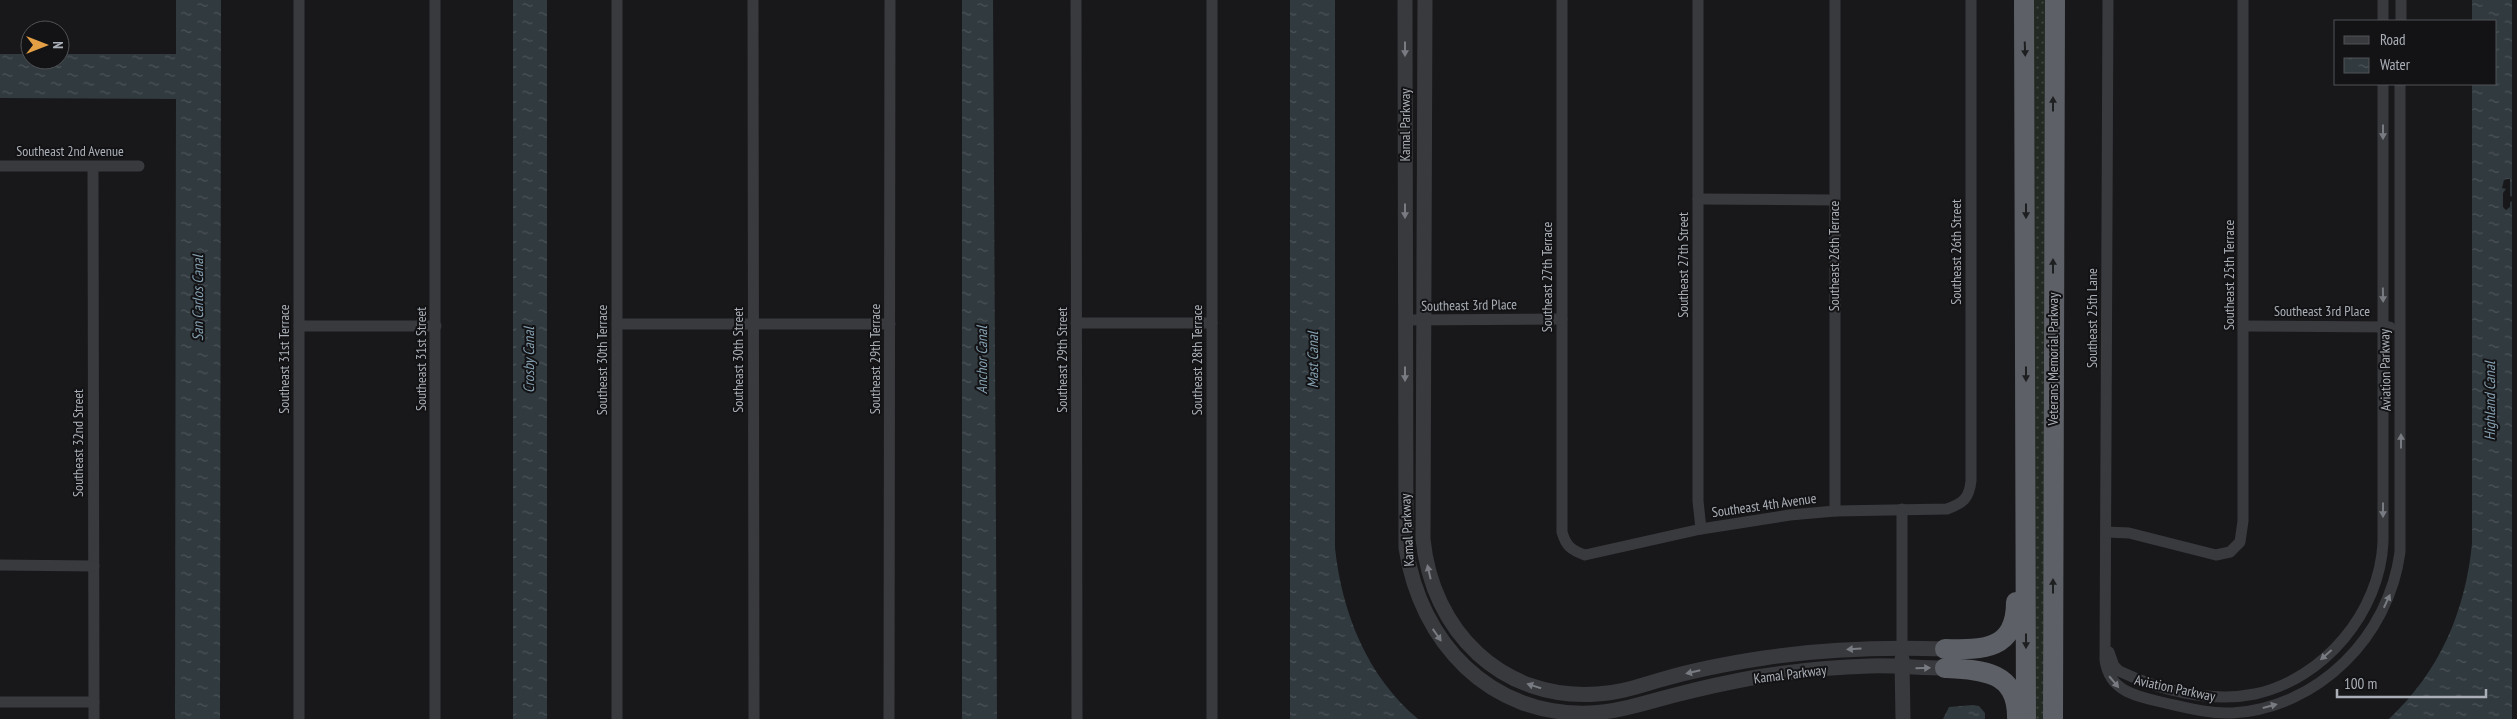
<svg xmlns="http://www.w3.org/2000/svg" width="2517" height="719" font-family="'PT Sans Narrow',sans-serif">
  <style>
    .grass { fill: url(#grass-dots) }
    .water { fill: url(#water-ripples) }
    .pier { fill: #18181a }
    .lines { fill: none; stroke-linecap: round; stroke-linejoin: round }
    .minor { stroke: #393a3e; stroke-width: 11 }
    .tertiary { stroke: #393a3e; stroke-width: 15 }
    .trunk { stroke: #5d6066; stroke-width: 20 }
    .oneway { fill: #787b81 }
    .oneway2 { fill: #1e1f21 }
    .labels { text-anchor: middle; stroke-width: 4; stroke-linejoin: round; paint-order: stroke }
    .street-label { font-size: 14px; fill: #abb0b8; stroke: #131315 }
    .water-label { font-size: 15px; font-style: italic; fill: #85a0b1; stroke: #131315 }
  </style>
  <defs>
    <pattern id="grass-dots" width="8" height="8" patternUnits="userSpaceOnUse" patternTransform="scale(1.25)"><rect width="8" height="8" fill="#222922"/><path d="M2 2h.1M6 6h.1" fill="none" stroke="#3f4640" stroke-width="1.8" stroke-linecap="round"/></pattern>
    <pattern id="water-ripples" width="26" height="14" patternUnits="userSpaceOnUse" patternTransform="scale(1.25)"><rect width="26" height="14" fill="#313a3f"/><path d="M2 4q2-2 4 0t4 0M15 11q2-2 4 0t4 0" fill="none" stroke="#4c5459"/></pattern>
  </defs>
  <rect width="100%" height="100%" fill="#18181a"/>
  <polygon class="grass" points="2033,0 2048,0 2046,719 2035,719"/>
  <g class="water">
    <polygon points="176,0 221,0 220,719 175,719 176,99 0,98 0,54 30,54 30,60 60,60 60,54 176,54"/>
    <rect x="513" y="0" width="34" height="719"/>
    <polygon points="962,0 993,0 997,719 962,719"/>
    <path d="M1290,0H1335V548C1342,613 1367,676 1418,719H1290Z"/>
    <path d="M2472,0H2512V719H2389C2440,671 2465,612 2472,544V84H2496V21H2472Z"/>
    <polygon points="1973,705 1979,706 1985,713 1985,719 1943,719 1949,707"/>
  </g>
  <polygon class="pier" points="2507,179 2510,179 2510,196 2513,197 2513,201 2510,202 2510,207 2506,210 2503,207 2503,193 2506,189 2502,188 2504,180"/>
  <g class="lines">
    <g class="minor">
      <polyline points="299,0 299,719"/>
      <polyline points="617,0 617,719"/>
      <polyline points="753,0 754,719"/>
      <polyline points="1076,0 1077,719"/>
      <polyline points="1212,0 1212,719"/>
      <path d="M1562,0V532C1566,546 1571,550 1585,555L1701,529L1790,515L1835,511L1947,509C1963,503 1969,499 1971,481V0"/>
      <polyline points="1698,0 1698,501 1701,529"/>
      <polyline points="1835,0 1835,511"/>
      <path d="M2108,0L2105,660C2109,690 2134,696 2161,702C2184,707 2208,714 2232,713C2319,708 2389,636 2400,552V84"/>
      <polyline points="2383,0 2383,21"/>
      <polyline points="2401,21 2401,0"/>
      <polyline points="0,166 139,166"/>
      <polyline points="93,167 94,719"/>
      <polyline points="1698,199 1834,200"/>
      <polyline points="1405,320 1562,319"/>
      <polyline points="1076,323 1212,323"/>
      <polyline points="617,324 890,324"/>
      <polyline points="299,326 436,326"/>
      <polyline points="2244,326 2390,327"/>
      <polyline points="1902,509 1902,648"/>
      <polyline points="2106,532 2129,533 2216,555 2230,552 2240,542 2243,521 2243,0"/>
      <polyline points="0,565 94,566"/>
      <path d="M2109,652L2114,666L2119,671C2159,690 2210,703 2255,694C2324,679 2380,612 2383,542V84"/>
      <polyline points="0,702 94,702"/>
      <polyline points="435,719 435,0"/>
      <polyline points="889,719 890,0"/>
    </g>
    <g class="tertiary">
      <path d="M1405,0L1406,548C1420,642 1490,717 1590,713C1619,712 1647,702 1675,695C1702,688 1729,682 1757,677C1794,671 1832,667 1870,666C1895,665 1920,668 1945,668"/>
      <path d="M1425,0L1423,539C1432,631 1502,701 1597,694C1622,693 1644,684 1667,678C1699,669 1731,663 1764,658C1823,649 1884,647 1945,649"/>
      <polyline points="1902,659 1903,719"/>
    </g>
    <g class="trunk">
      <polyline points="2024,0 2026,719"/>
      <path d="M1945,649C1983,650 2016,650 2016,602"/>
      <path d="M1945,668C1982,670 2017,671 2017,717"/>
      <polyline points="2053,719 2055,0"/>
    </g>
  </g>
  <defs><path id="oneway-solid" d="M-6-.8H1V-3.2L6.5 0L1 3.2V.8H-6Z" transform="scale(1.25)"/></defs>
  <g class="oneway">
    <use href="#oneway-solid" transform="translate(1405 49) rotate(90)"/>
    <use href="#oneway-solid" transform="translate(2383 132) rotate(90)"/>
    <use href="#oneway-solid" transform="translate(1405 211) rotate(90)"/>
    <use href="#oneway-solid" transform="translate(2383 295) rotate(89)"/>
    <use href="#oneway-solid" transform="translate(1405 374) rotate(90)"/>
    <use href="#oneway-solid" transform="translate(2401 441) rotate(-90)"/>
    <use href="#oneway-solid" transform="translate(2383 510) rotate(90)"/>
    <use href="#oneway-solid" transform="translate(1429 572) rotate(-103)"/>
    <use href="#oneway-solid" transform="translate(2387 601) rotate(-65)"/>
    <use href="#oneway-solid" transform="translate(1437 635) rotate(55)"/>
    <use href="#oneway-solid" transform="translate(1854 649) rotate(176)"/>
    <use href="#oneway-solid" transform="translate(2326 655) rotate(139)"/>
    <use href="#oneway-solid" transform="translate(1923 668) rotate(-1)"/>
    <use href="#oneway-solid" transform="translate(1693 672) rotate(167)"/>
    <use href="#oneway-solid" transform="translate(2114 682) rotate(50)"/>
    <use href="#oneway-solid" transform="translate(1534 686) rotate(-162)"/>
    <use href="#oneway-solid" transform="translate(2270 706) rotate(-15)"/>
  </g>
  <g class="oneway2">
    <use href="#oneway-solid" transform="translate(2025 49) rotate(88)"/>
    <use href="#oneway-solid" transform="translate(2053 104) rotate(-90)"/>
    <use href="#oneway-solid" transform="translate(2026 211) rotate(90)"/>
    <use href="#oneway-solid" transform="translate(2053 266) rotate(-90)"/>
    <use href="#oneway-solid" transform="translate(2026 374) rotate(90)"/>
    <use href="#oneway-solid" transform="translate(2053 586) rotate(-90)"/>
    <use href="#oneway-solid" transform="translate(2026 641) rotate(90)"/>
  </g>
  <g class="labels">
    <g class="street-label">
      <text transform="translate(1405 125) rotate(-90)" y="5">Kamal Parkway</text>
      <text x="70" y="156">Southeast 2nd Avenue</text>
      <text transform="translate(1956 252) rotate(-90)" y="5">Southeast 26th Street</text>
      <text transform="translate(1834 256) rotate(-90)" y="5">Southeast 26th Terrace</text>
      <text transform="translate(1683 265) rotate(-90)" y="5">Southeast 27th Street</text>
      <text transform="translate(2229 275) rotate(-90)" y="5">Southeast 25th Terrace</text>
      <text transform="translate(1547 277) rotate(-90)" y="5">Southeast 27th Terrace</text>
      <text transform="translate(1469 305) rotate(-1)" y="5">Southeast 3rd Place</text>
      <text x="2322" y="316">Southeast 3rd Place</text>
      <text transform="translate(2092 318) rotate(-90)" y="5">Southeast 25th Lane</text>
      <text transform="translate(284 359) rotate(-90)" y="5">Southeast 31st Terrace</text>
      <text transform="translate(421 359) rotate(-90)" y="5">Southeast 31st Street</text>
      <text transform="translate(875 359) rotate(-90)" y="5">Southeast 29th Terrace</text>
      <text transform="translate(2053 359) rotate(-90)" y="5">Veterans Memorial Parkway</text>
      <text transform="translate(602 360) rotate(-90)" y="5">Southeast 30th Terrace</text>
      <text transform="translate(738 360) rotate(-90)" y="5">Southeast 30th Street</text>
      <text transform="translate(1062 360) rotate(-90)" y="5">Southeast 29th Street</text>
      <text transform="translate(1197 360) rotate(-90)" y="5">Southeast 28th Terrace</text>
      <text transform="translate(2385 370) rotate(-91)" y="5">Aviation Parkway</text>
      <text transform="translate(78 443) rotate(-90)" y="5">Southeast 32nd Street</text>
      <text transform="translate(1764 505) rotate(-8)" y="5">Southeast 4th Avenue</text>
      <text transform="translate(1407 530) rotate(-93)" y="5">Kamal Parkway</text>
      <text transform="translate(1790 674) rotate(-7)" y="5">Kamal Parkway</text>
      <text transform="translate(2175 688) rotate(12)" y="5">Aviation Parkway</text>
    </g>
    <g class="water-label">
      <text transform="translate(198 298) rotate(-90)" y="5">San Carlos Canal</text>
      <text transform="translate(529 360) rotate(-90)" y="5">Crosby Canal</text>
      <text transform="translate(982 360) rotate(-90)" y="5">Anchor Canal</text>
      <text transform="translate(1313 360) rotate(-90)" y="5">Mast Canal</text>
      <text transform="translate(2490 401) rotate(-90)" y="5">Highland Canal</text>
    </g>
  </g>
  <rect x="2334" y="20" width="162" height="65" fill="#131315" stroke="#505256"/>
  <rect x="2344" y="36" width="25" height="8" fill="#393a3e" stroke="#505256"/>
  <text x="2380" y="45" font-size="15" fill="#abb0b8">Road</text>
  <rect x="2344" y="58" width="25" height="15" fill="url(#water-ripples)" stroke="#505256"/>
  <text x="2380" y="70" font-size="15" fill="#abb0b8">Water</text>
  <g transform="translate(45 45) rotate(90)"><circle r="24" fill="#131315" stroke="#505256"/>
  <path d="M0-4L9 19L0 12L-9 19Z" fill="#e5a045"/>
  <text y="-8" font-size="14" font-weight="bold" text-anchor="middle" fill="#abb0b8">N</text>
  </g>
  <path d="M2337 689v8h149v-8" fill="none" stroke="#abb0b8" stroke-width="2.5"/>
  <text x="2344" y="689" font-size="15" fill="#abb0b8" stroke="#131315" stroke-width="4" paint-order="stroke">100 m</text>
</svg>
